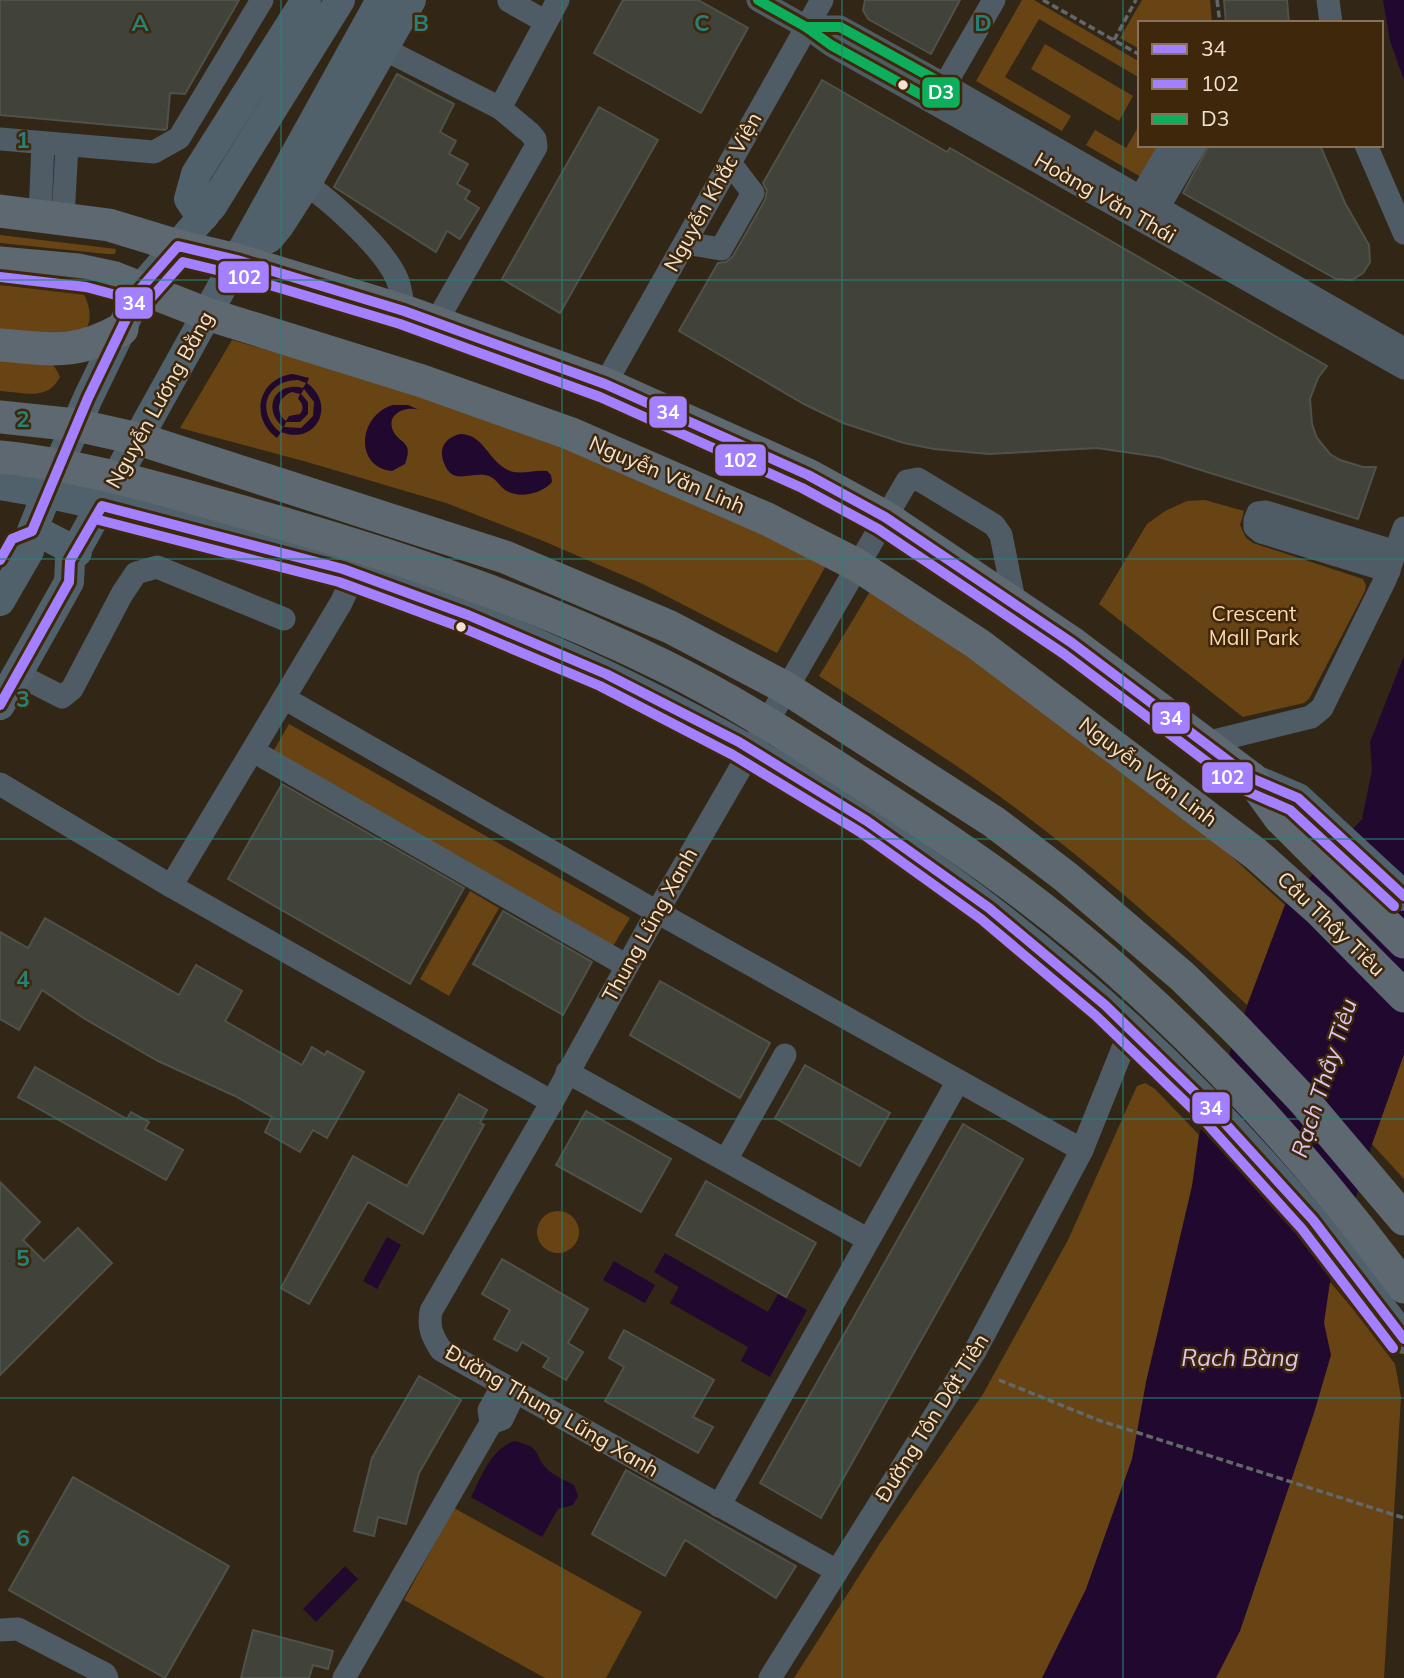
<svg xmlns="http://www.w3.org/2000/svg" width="1404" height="1678" font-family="Mulish,sans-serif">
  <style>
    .green { fill: #684414 }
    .water { fill: #21082e; fill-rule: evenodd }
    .building { fill: #41433a; stroke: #4f5249; stroke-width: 2 }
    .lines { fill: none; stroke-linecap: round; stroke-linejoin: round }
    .path { stroke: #62676a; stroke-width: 3.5; stroke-dasharray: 7 3.5; stroke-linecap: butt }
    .minor { stroke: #4f5b65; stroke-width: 23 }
    .major { stroke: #51616c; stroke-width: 30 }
    .highway { stroke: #5d6871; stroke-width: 33 }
    .bus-1-casing { stroke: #3e270a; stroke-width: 16 }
    .bus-2-casing { stroke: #3e270a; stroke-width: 16 }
    .bus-3-casing { stroke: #3e270a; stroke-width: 16 }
    .bus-1 { stroke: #a380ff; stroke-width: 10 }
    .bus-2 { stroke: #a380ff; stroke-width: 10 }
    .bus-3 { stroke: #0daf5c; stroke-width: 10 }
    .grid { fill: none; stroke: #268178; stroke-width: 2; stroke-opacity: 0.55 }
    .bus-dot { fill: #f1e2d2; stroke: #3e270a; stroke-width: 2.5 }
    .labels { text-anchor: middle; stroke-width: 5; stroke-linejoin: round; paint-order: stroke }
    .street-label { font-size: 21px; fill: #f1e2d2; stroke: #3e270a }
    .park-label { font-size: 21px; fill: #fdd8b0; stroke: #3e270a }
    .water-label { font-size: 23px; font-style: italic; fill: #dfc7f4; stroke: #3e270a }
    .grid-label { font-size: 23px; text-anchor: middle; font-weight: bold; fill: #268178; stroke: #3e270a; stroke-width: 5; stroke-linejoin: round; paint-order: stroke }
    .line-badge { stroke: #3e270a; stroke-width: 2.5 }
    .badge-label { font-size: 19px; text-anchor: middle; font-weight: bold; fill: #fff }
  </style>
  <rect width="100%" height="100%" fill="#322616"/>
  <g class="green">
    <polygon points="1022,0 1034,0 1140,62 1140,78 1039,19 1005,77 1071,116 1062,131 976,81"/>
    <polygon points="1142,0 1210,0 1212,23 1140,23 1140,49 1120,38"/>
    <polygon points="1045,44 1133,96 1119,121 1031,69"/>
    <polygon points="1140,124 1140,145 1160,145 1141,177 1086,145 1095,130 1126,148"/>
    <polygon points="0,235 116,249 115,254 107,254 0,243"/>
    <path d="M0,285L83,293C92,308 95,333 72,337C56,339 18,333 0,332Z"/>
    <polygon points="232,340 361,377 667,481 828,562 777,653 643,584 541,540 446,503 307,462 180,428"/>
    <path d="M0,354C26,356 49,349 60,377C47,402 24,392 0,391Z"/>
    <polygon points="1205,500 1244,511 1240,525 1246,538 1253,543 1363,579 1366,585 1365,591 1309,699 1304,703 1243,717 1099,604 1147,524 1165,511 1187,501"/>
    <path d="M872,588L960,642L1209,836L1285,905L1247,1005C1168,932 1088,861 1002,798C943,755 880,716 819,676Z"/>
    <polygon points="289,724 630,918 613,946 273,752"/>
    <polygon points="470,891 499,908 449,996 420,979"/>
    <polygon points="1404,1054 1404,1179 1372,1144"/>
    <polygon points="1145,1083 1155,1089 1226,1163 1074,1678 794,1678 880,1543 983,1394 1068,1240 1137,1086"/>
    <circle cx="558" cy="1232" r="21"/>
    <polygon points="1330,1282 1353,1309 1395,1364 1401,1397 1384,1678 1171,1678"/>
    <polygon points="454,1508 642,1612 606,1678 545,1678 404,1600"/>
  </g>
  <g class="water">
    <polygon points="1383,0 1404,0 1404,80 1390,41"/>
    <path d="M293,374L309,378L307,383C337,405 316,446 281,432L277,438C249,418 258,378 293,374ZM298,380L306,383L303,388C276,381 261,408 283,427L280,432C255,412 266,380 298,380ZM304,389L314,402L313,416L301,428L284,427L286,422H300L308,414V402L301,394ZM292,392L300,394L298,399C303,403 304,409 300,414L289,416L286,421C274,411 278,397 292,392Z"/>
    <path d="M393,405H408L419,410C404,405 383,416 395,434C398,439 404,441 407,447C409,453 407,458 405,464L392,471C354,467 358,415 393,405Z"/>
    <path d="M460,434C484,434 488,461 508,470C520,476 534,469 547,471L551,475L552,482C543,493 520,499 507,491C501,488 497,480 491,477C474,469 453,488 444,463C442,458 441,452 443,447C446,439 453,436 460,434Z"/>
    <polygon points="1404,656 1404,1054 1372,1144 1330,1282 1324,1323 1331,1355 1314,1413 1240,1631 1216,1678 1042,1678 1086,1589 1132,1459 1146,1382 1192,1186 1199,1135 1285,905 1362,819 1372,770 1370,742"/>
    <polygon points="387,1237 401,1245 377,1289 363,1281"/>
    <polygon points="665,1253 768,1312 778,1294 807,1310 770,1377 741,1361 748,1347 670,1303 679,1287 654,1272"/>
    <polygon points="614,1261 655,1285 645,1303 603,1280"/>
    <path d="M514,1441C544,1448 532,1454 548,1470C555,1476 566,1481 574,1485L578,1496L573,1505L558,1509L542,1537L471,1497C482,1476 490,1450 514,1441Z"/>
    <polygon points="345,1566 358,1579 316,1622 303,1609"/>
  </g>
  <g class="building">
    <polygon points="0,0 239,0 185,94 170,93 167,128 165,130 0,115"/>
    <polygon points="623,0 698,0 748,28 701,113 594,53"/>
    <polygon points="865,0 960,0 931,54 868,19 863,10"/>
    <polygon points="1224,0 1287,0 1289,23 1226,23"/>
    <polygon points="397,74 454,104 440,132 456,141 449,154 468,164 457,184 470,191 465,199 479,208 460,239 447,231 436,252 334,187"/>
    <polygon points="822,80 947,152 950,148 1327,366 1318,378 1310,399 1312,424 1317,438 1330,454 1340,460 1363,467 1376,467 1358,519 1159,457 1097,448 989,454 934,449 904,443 843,423 804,404 679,331 718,263 726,262 733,256 765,200 767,191 763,183"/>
    <polygon points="599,107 658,140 560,313 502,279"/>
    <polygon points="1209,145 1320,145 1345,203 1369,245 1370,262 1363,273 1352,280 1336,279 1183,193"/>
    <polygon points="282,784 464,888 410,984 228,879"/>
    <polygon points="503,911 592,962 563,1015 473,964"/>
    <polygon points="45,918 179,995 196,965 242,991 225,1021 302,1065 312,1047 325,1055 327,1051 364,1072 327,1138 313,1130 300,1152 265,1132 272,1117 235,1096 158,1061 85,1019 42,990 19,1030 0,1019 0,932 28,948"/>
    <polygon points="660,981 770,1043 740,1098 630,1035"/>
    <polygon points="805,1065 890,1113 860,1166 775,1118"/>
    <polygon points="35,1067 127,1119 131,1112 149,1122 145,1129 183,1150 166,1180 18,1097"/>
    <polygon points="459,1094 487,1110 480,1123 484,1125 423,1234 368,1202 309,1304 281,1288 353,1156 407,1186"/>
    <polygon points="586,1111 671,1159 641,1212 556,1165"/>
    <polygon points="963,1124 1023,1159 821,1518 760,1483"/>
    <polygon points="706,1181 816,1243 786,1297 676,1235"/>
    <polygon points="0,1182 40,1222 23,1240 44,1261 78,1228 112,1263 0,1375"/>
    <polygon points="502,1259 588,1309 568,1343 583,1352 566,1380 543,1367 549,1358 522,1342 517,1351 494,1339 510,1310 482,1294"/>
    <polygon points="624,1330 714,1380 693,1417 713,1427 698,1453 605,1401 624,1367 609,1358"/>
    <polygon points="419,1376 461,1400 419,1473 406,1524 378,1517 374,1536 354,1531 372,1458"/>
    <polygon points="626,1470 796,1566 776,1598 685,1540 665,1576 592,1534"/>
    <polygon points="73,1477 229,1566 165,1678 9,1590"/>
    <polygon points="253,1630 333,1651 328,1669 313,1665 309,1678 241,1678"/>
  </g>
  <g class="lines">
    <g class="path">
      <polyline points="1043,0 1140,55"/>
      <polyline points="1217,0 1220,23"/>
      <polyline points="1114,40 1136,0"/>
      <polyline points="999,1380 1098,1420 1404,1518"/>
    </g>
    <g class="minor">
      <polyline points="758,0 806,27 831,45 1404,368"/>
      <polyline points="1328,0 1331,23"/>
      <polyline points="509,1 546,22"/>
      <polyline points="806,27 840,27 945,85 1404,349"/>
      <polyline points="384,49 500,108 530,133 535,139 536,147 435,324"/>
      <polyline points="938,97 994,0"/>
      <polyline points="500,108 558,0"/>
      <polyline points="0,139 154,152 179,138 262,0"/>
      <polyline points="1366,145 1404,233"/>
      <path d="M294,177C324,193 384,248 397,279C401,288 402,301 404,311"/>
      <polyline points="1140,198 1171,145"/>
      <polyline points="1158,208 1195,145"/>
      <polyline points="40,215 43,143"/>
      <polyline points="63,218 67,145"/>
      <polyline points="685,243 721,249 753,193 730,163"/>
      <polyline points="605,384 822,0"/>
      <polyline points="1389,571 1261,532 1255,527 1255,520 1258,513 1266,512 1396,552"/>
      <polyline points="17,674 62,697 72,689 122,594 136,573 157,567 284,619"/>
      <polyline points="284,698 657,912 1082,1150"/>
      <polyline points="1206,743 1311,717 1322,708 1385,580 1404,528"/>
      <polyline points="253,751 627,966"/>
      <polyline points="0,784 171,886 341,603 355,573"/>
      <polyline points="171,886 552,1102"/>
      <polyline points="567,1072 867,1239"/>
      <polyline points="726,1160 785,1055"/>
      <polyline points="503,1385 489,1410 491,1423 502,1419 515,1392"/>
      <polyline points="719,1506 958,1081"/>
      <path d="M837,1571L441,1350C432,1336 428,1327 431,1311L552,1102L657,912L907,481L918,479L994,525L1001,535L1015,605"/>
      <polyline points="0,1630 18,1629 105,1674 107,1678"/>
      <polyline points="344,1678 491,1423"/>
      <polyline points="770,1678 974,1353 1082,1150 1131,1028"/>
    </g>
    <g class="major">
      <polyline points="204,216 199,214 189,199 196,174 306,0"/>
      <polyline points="249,239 259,242 269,238 279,226 306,184 411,0"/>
      <path d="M0,485C81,498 160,520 239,541C285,554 333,565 378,581C793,728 1147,979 1404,1339"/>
      <polyline points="33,529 77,552"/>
      <polyline points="0,601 29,551 32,531 58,466 88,398 141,288 212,206 340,0"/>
      <polyline points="0,705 69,582 70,561 381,0"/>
      <polyline points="1251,778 1298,798 1404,896"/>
    </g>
    <g class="highway">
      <polyline points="0,211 109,225 178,246 237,260 404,311 605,384 808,475 885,517 1072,643 1251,778 1280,818 1404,942"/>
      <polyline points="0,263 78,270 115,278 207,314 422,381 569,433 767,519 857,565 978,644 1256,854 1319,910 1404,996"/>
      <path d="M0,345C52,349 74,356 122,329"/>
      <polyline points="0,417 76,425 139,439 505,557 670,627 786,688 994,822 1066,877 1183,977 1237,1030 1305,1102 1404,1219"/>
      <path d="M0,457C95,467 186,496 278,522C409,560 541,605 664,666C729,698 790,737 852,777C951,840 1049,907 1135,987C1234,1077 1324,1179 1404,1287"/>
    </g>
    <g class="bus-1-casing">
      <g id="bus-1">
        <polyline points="0,560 12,539 32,531 88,398 141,288 178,246 237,260 404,311 605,384 808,475 885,517 1072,643 1251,778 1298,798 1404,896"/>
        <polyline points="0,705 69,582 70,561 102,506 343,569 468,615 606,674 739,742 867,821 989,908 1105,1005 1212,1109 1313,1220 1404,1339"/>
      </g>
    </g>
    <g class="bus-2-casing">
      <g id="bus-2">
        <polyline points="0,277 86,287 142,302 151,298 183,262 233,274 400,324 600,397 802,488 878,529 1064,654 1244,790 1290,810 1394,906"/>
        <polyline points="99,520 339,582 463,628 600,686 733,755 860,832 981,919 1095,1015 1202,1118 1302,1229 1393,1348"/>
      </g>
    </g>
    <g class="bus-3-casing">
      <g id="bus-3">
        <polyline points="758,0 806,27"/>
        <polygon points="806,27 840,27 945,85 936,103 831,45"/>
      </g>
    </g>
    <use href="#bus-1" class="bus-1"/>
    <use href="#bus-2" class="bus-2"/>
    <use href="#bus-3" class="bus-3"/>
  </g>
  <path class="grid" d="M281,0V1678M562,0V1678M842,0V1678M1123,0V1678M0,280H1404M0,559H1404M0,839H1404M0,1119H1404M0,1398H1404"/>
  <g class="bus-dot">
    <circle cx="903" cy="85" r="6"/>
    <circle cx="461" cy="627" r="6"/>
  </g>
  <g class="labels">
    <g class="street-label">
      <text transform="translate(713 192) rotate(-61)" y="7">Nguyễn Khắc Viện</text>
      <text transform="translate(1105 198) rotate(30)" y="7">Hoàng Văn Thái</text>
      <text transform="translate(160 400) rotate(-61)" y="7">Nguyễn Lương Bằng</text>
      <text transform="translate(667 475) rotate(23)" y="7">Nguyễn Văn Linh</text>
      <text transform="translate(1148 772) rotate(37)" y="7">Nguyễn Văn Linh</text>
      <text transform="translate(1331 924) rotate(44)" y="7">Cầu Thầy Tiêu</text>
      <text transform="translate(650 925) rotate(-61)" y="7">Thung Lũng Xanh</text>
      <text transform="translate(552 1411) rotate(30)" y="7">Đường Thung Lũng Xanh</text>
      <text transform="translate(932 1418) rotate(-58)" y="7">Đường Tôn Dật Tiên</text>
    </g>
    <g class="park-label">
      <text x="1254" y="621">Crescent<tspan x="1254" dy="24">Mall Park</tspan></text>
    </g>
    <g class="water-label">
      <text transform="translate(1324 1078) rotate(-72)" y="8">Rạch Thầy Tiêu</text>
      <text x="1240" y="1366">Rạch Bàng</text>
    </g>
  </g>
  <g class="grid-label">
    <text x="140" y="31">A</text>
    <text x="421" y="31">B</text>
    <text x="702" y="31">C</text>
    <text x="983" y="31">D</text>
    <text x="23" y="148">1</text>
    <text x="23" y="427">2</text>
    <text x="23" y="707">3</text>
    <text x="23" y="987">4</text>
    <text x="23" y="1266">5</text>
    <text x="23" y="1546">6</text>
  </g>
  <g class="line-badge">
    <rect x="921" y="76" width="40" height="33" rx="7" fill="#0daf5c"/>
    <rect x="217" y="260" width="53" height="34" rx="7" fill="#a380ff"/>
    <rect x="114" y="286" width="40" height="34" rx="7" fill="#a380ff"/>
    <rect x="648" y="395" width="40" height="34" rx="7" fill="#a380ff"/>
    <rect x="714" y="443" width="53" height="34" rx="7" fill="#a380ff"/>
    <rect x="1151" y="701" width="40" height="34" rx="7" fill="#a380ff"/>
    <rect x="1201" y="761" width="53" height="33" rx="7" fill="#a380ff"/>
    <rect x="1191" y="1091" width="40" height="34" rx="7" fill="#a380ff"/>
  </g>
  <g class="badge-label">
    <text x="941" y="99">D3</text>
    <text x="244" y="284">102</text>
    <text x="134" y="310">34</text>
    <text x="668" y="419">34</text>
    <text x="740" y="467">102</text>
    <text x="1171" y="725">34</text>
    <text x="1227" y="784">102</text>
    <text x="1211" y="1115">34</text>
  </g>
  <rect x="1138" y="21" width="245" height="126" fill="#3e270a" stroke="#86725a" stroke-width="2"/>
  <rect x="1152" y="44" width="35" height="10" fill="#a380ff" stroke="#86725a" stroke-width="2"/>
  <text x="1201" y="56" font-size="21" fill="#f1e2d2">34</text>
  <rect x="1152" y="79" width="35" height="10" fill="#a380ff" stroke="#86725a" stroke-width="2"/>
  <text x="1201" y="91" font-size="21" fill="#f1e2d2">102</text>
  <rect x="1152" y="114" width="35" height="10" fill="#0daf5c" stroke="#86725a" stroke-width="2"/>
  <text x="1201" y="126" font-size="21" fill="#f1e2d2">D3</text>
</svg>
